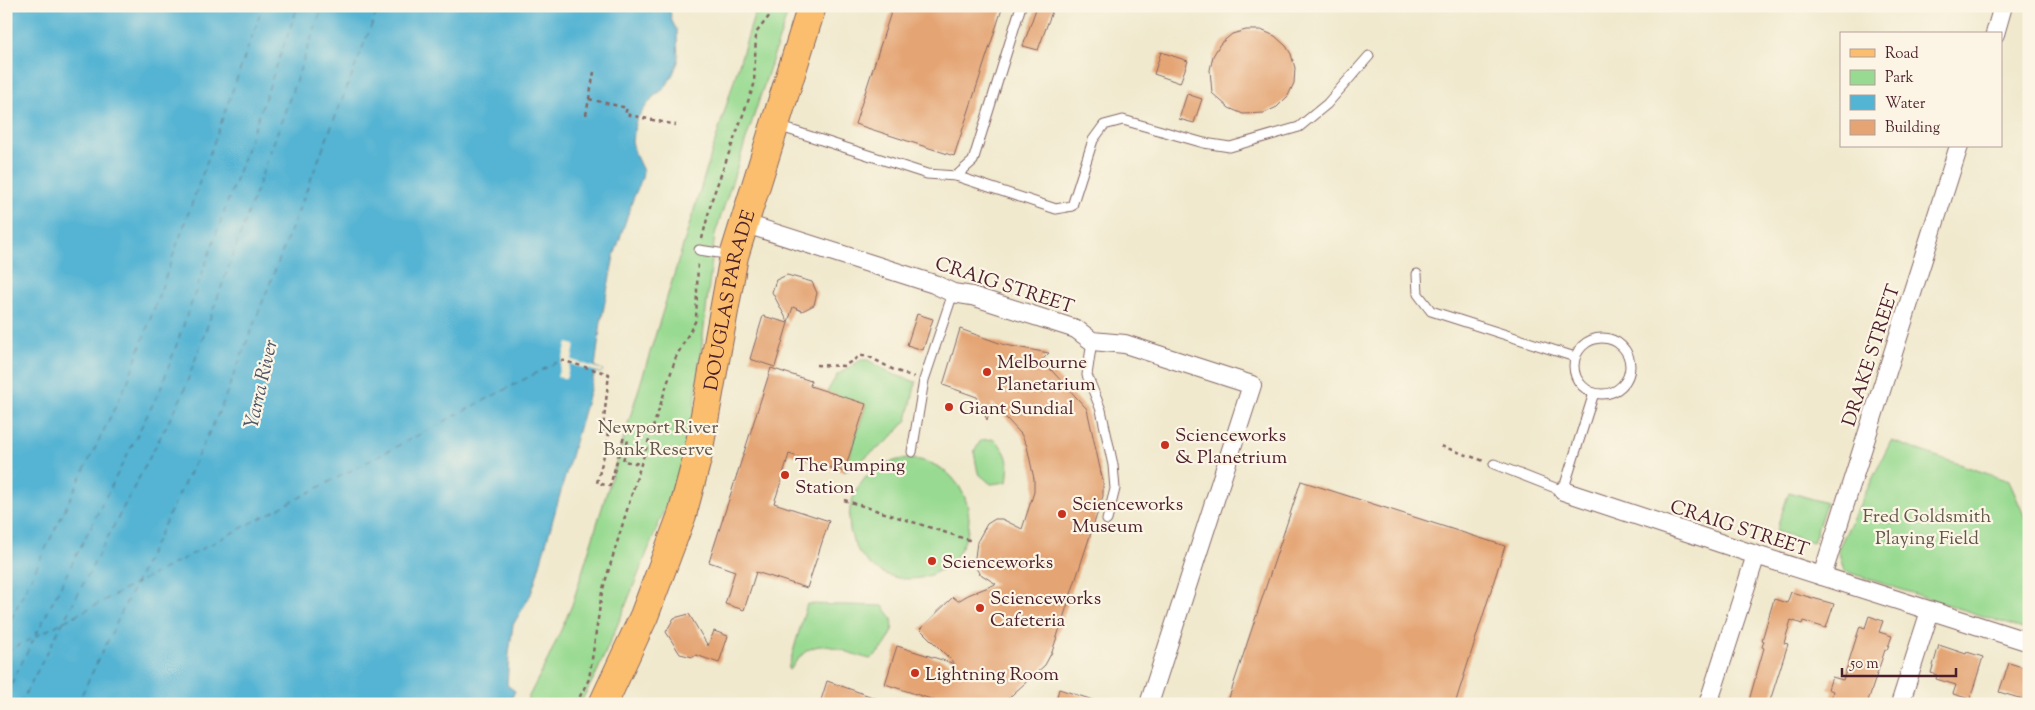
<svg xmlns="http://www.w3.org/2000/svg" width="2035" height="710" font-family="'Sorts Mill Goudy',serif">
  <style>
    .green { fill: #98da91; stroke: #717c5e }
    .water { fill: #54b4d3; stroke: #4f6a7f }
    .pier { fill: #f0e9ce }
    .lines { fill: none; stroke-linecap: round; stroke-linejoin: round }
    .ferry { stroke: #4e5366; stroke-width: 1; stroke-dasharray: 6 5; stroke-linecap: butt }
    .building { fill: #e4a473 }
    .lane-casing { stroke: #846664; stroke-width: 11 }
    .street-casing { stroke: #846664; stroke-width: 20 }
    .primary-casing { stroke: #846664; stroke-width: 30 }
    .path { stroke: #846664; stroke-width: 2.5; stroke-dasharray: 4 4; stroke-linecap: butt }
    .lane { stroke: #fff; stroke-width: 9 }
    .street { stroke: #fff; stroke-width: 18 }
    .primary { stroke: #fbbe6e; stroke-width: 28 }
    .poi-dot { fill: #c8321e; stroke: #fcf5e5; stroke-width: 2 }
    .labels { text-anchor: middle; stroke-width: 4.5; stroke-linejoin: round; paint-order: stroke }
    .street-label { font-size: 19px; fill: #4a1f2b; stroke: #fcf5e5 }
    .poi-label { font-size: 19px; fill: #4a1f2b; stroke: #fcf5e5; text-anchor: start }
    .park-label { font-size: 19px; fill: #61574a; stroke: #fcf5e5 }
    .water-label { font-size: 20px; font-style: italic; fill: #4e5366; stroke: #fcf5e5 }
  </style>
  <rect width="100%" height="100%" fill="#fcf5e5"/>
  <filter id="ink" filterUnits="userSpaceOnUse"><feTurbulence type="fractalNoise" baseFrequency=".02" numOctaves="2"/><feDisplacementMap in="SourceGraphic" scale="10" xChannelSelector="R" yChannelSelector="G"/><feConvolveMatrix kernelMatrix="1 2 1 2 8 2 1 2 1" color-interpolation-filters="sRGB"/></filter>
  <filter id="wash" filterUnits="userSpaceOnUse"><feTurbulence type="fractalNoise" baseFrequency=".0096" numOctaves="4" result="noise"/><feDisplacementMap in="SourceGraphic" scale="20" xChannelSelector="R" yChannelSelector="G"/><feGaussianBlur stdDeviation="1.12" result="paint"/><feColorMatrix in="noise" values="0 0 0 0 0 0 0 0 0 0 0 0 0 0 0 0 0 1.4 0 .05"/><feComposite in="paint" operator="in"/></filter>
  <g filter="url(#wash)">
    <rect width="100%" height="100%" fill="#f0e9ce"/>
    <g class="green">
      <polygon points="757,6 790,6 715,234 690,446 623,612 597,672 580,704 525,704 549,657 572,605"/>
      <polygon points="861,360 868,360 892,374 916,382 907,420 887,442 844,472 866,405 827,392 837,375"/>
      <path d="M994,439C1009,453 1010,463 1007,482L991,484L978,473L974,452L981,440Z"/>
      <polygon points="1891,441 2009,481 2027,522 2029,523 2029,631 1844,571 1838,549"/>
      <circle cx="909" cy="519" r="60"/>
      <polygon points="1789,492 1826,503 1813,543 1776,531"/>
      <path d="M807,604L883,606C886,610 890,615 892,619C896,634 882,652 870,659C834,650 815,630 790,670L788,669Z"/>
    </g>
    <polygon class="water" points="6,6 670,6 671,19 677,31 678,62 673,74 665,88 653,97 636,120 632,141 635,154 643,171 642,178 633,199 614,256 601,322 595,367 603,370 601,373 595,372 537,575 531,594 513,625 509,654 507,685 515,691 509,704 6,704"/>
    <polygon class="pier" points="567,343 575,345 572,360 603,370 601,373 570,364 566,379 557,377"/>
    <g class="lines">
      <g class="ferry">
        <polyline points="6,629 128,381 263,6"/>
        <polyline points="6,652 561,360"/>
        <polyline points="6,694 161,388 298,6"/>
        <polyline points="20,704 182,396 323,6"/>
        <polyline points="77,704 220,410 379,6"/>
      </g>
    </g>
    <g id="blocks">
      <g class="building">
        <polygon points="893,6 1003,6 954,156 855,124"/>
        <polygon points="1037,6 1054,6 1038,50 1023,46"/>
        <polygon points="1246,30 1261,30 1275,36 1286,46 1291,54 1295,68 1294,83 1288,96 1277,107 1264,113 1243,114 1229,108 1212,93 1210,70 1213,56 1220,44 1232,34"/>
        <polygon points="1161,52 1188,61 1180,83 1154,74"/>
        <polygon points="1187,94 1202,99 1194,123 1179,119"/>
        <polygon points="787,275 812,282 817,293 814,305 802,311 793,307 788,322 772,292 776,280"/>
        <polygon points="917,314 933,319 923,350 907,345"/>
        <polygon points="763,316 788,323 775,367 750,359"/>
        <polygon points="960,329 1005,345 1049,353 1042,360 1087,409 1103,482 1103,496 1052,652 1045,665 1002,704 933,704 934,700 885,684 897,646 955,664 920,629 953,597 958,601 968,595 996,584 979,573 974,565 977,542 987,524 995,519 1002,519 1022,529 1034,492 1034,479 1027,446 1021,434 992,403 987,420 977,397 943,385"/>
        <polygon points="771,368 811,381 810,386 866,404 844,472 789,454 779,488 774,503 829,521 807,588 756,572 744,610 725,604 735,571 709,562"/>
        <polygon points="1301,481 1505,546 1455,704 1227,704"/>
        <polygon points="1791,592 1834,604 1826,628 1803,621 1802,624 1791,620 1784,643 1788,644 1769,704 1748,704 1764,648 1762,647 1764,641 1762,640 1774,599 1787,603"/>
        <polygon points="689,614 708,646 714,631 728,636 719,663 696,655 693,657 680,654 666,632 674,618"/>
        <polygon points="1869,616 1883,621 1879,632 1892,636 1887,650 1885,650 1867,704 1833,704 1834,699 1831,698 1833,691 1828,689 1832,677 1843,680 1860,626 1865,628"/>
        <polygon points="1939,645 1966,654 1967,652 1983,657 1970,699 1953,694 1956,685 1936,679 1937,675 1931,673"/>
        <polygon points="2009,663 2029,669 2029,701 1999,692"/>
        <polygon points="827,681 887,702 887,704 832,704 821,700"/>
        <polygon points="1059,689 1096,701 1096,704 1055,704"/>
      </g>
    </g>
  </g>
  <g filter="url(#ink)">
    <use href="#blocks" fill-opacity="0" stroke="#846664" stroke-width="1"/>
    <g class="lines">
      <g class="lane-casing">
        <g id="lane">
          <polyline points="778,126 927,174 956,176 973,161 1021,6"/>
          <polyline points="956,176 1056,209 1072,206 1093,140 1104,125 1123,120 1204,143 1230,147 1299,127 1327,104 1369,56"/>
          <polyline points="699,250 732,255"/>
          <polyline points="1417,274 1418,294 1431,311 1575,357"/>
          <circle cx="1602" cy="366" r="28"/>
          <polyline points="1092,341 1087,375 1101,410 1113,465 1115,489 1107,520"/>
          <polyline points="912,452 924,380 953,293"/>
          <polyline points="1494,464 1563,491 1594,393"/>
        </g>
      </g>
      <g class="street-casing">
        <g id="street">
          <polyline points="1995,34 2003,6"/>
          <polyline points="743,223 934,284 953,293 972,296 1076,329 1092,341 1125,344 1252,385 1149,704"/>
          <polyline points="1563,491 1756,555 2029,642"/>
          <polyline points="1822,576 1959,146"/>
          <polyline points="1708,704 1756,555"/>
          <polyline points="1900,704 1930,611"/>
        </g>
      </g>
      <g class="primary-casing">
        <g id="primary">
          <path id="s1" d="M603,704L644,616L682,515L697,459L734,256L812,6"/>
        </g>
      </g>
      <g class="path">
        <polyline points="589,99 627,108 625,114 676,125"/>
        <polyline points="586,115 594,72"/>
        <polyline points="702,239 712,199 754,85 756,33 777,6"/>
        <polyline points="561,360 609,374 603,428 604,433 609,435 597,483 610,486 623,439 628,440 623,461 641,464"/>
        <polyline points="816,365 844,366 860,356 868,356 894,370 914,377"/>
        <polyline points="1441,446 1484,461"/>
        <polyline points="844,500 972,541"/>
        <polyline points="576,704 589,679 602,592 641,464 676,357 696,320 698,261"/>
      </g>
      <use href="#lane" class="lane"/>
      <use href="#street" class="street"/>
      <use href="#primary" class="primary"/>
    </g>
  </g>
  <g class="poi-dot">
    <circle cx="987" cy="372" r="5"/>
    <circle cx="949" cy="407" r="5"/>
    <circle cx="1165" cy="445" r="5"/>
    <circle cx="785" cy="475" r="5"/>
    <circle cx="1062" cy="514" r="5"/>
    <circle cx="932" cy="561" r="5"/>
    <circle cx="980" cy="608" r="5"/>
    <circle cx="915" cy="673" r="5"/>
  </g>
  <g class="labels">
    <g class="street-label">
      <text transform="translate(1005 284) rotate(18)" y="7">CRAIG STREET</text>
      <text dy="7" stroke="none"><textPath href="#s1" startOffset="425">DOUGLAS PARADE</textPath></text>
      <text transform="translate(1870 355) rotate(-72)" y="7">DRAKE STREET</text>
      <text transform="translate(1740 527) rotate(18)" y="7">CRAIG STREET</text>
    </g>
    <g class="poi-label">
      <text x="997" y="368">Melbourne<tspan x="997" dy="22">Planetarium</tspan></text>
      <text x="959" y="414">Giant Sundial</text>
      <text x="1175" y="441">Scienceworks<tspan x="1175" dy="22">&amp; Planetrium</tspan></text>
      <text x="795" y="471">The Pumping<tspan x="795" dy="22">Station</tspan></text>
      <text x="1072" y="510">Scienceworks<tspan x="1072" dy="22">Museum</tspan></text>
      <text x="942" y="568">Scienceworks</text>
      <text x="990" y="604">Scienceworks<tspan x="990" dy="22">Cafeteria</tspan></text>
      <text x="925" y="680">Lightning Room</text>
    </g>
    <g class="park-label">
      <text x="658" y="433">Newport River<tspan x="658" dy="22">Bank Reserve</tspan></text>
      <text x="1927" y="522">Fred Goldsmith<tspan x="1927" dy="22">Playing Field</tspan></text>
    </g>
    <g class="water-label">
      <text transform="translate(260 384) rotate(-77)" y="7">Yarra River</text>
    </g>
  </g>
  <rect width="2035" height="710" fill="none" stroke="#fcf5e5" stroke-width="25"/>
  <rect x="1840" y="32" width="162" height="115" fill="#fcf5e5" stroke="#b59f9b"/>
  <rect x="1850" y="49" width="25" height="8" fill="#fbbe6e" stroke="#b59f9b"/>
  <text x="1885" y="58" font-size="15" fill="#4a1f2b">Road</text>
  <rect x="1850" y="70" width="25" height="15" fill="#98da91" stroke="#b59f9b"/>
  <text x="1885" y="82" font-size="15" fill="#4a1f2b">Park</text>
  <rect x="1850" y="95" width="25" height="15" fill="#54b4d3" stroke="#b59f9b"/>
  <text x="1885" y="108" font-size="15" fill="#4a1f2b">Water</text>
  <rect x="1850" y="120" width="25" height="15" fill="#e4a473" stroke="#b59f9b"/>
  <text x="1885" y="132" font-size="15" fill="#4a1f2b">Building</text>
  <path d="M1842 668v8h114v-8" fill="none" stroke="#4a1f2b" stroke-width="2.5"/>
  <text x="1850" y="668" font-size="15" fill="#4a1f2b" stroke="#fcf5e5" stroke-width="4" paint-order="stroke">50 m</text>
</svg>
